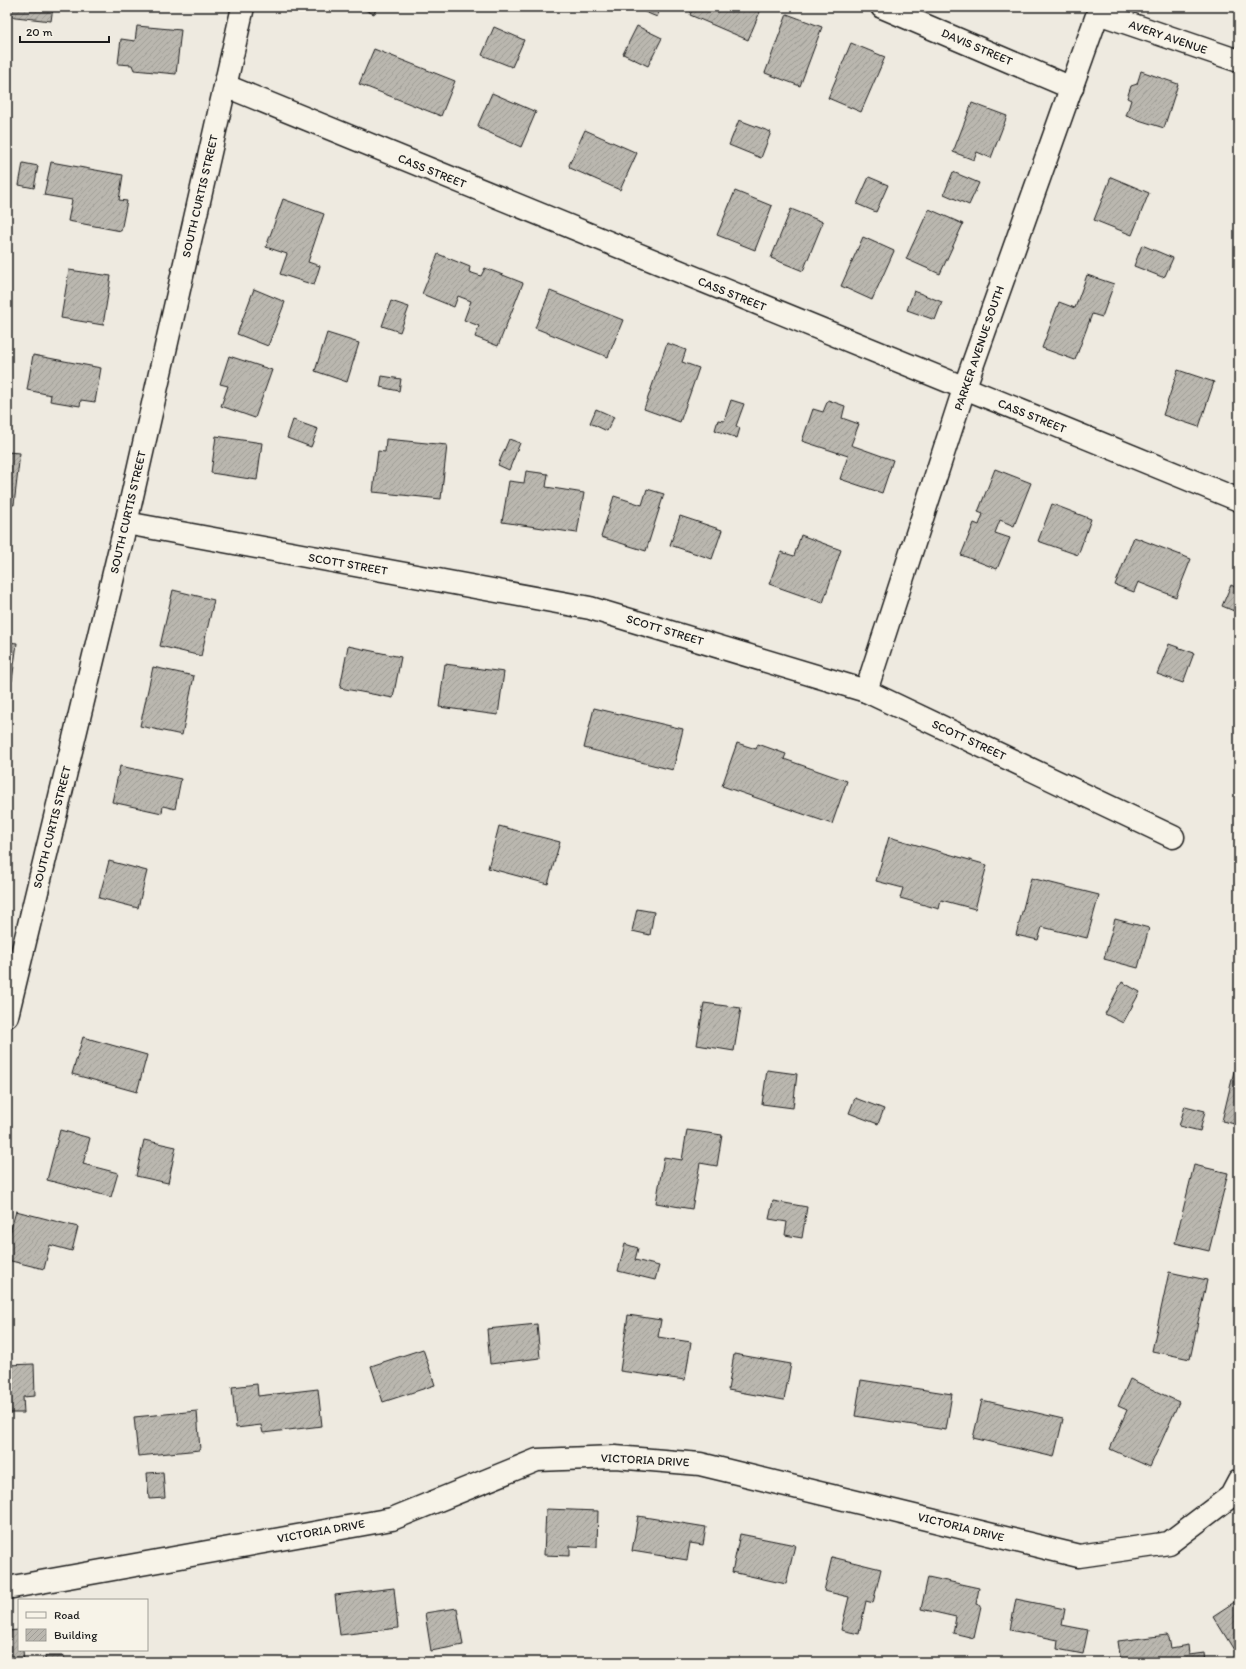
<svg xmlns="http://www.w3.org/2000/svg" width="1246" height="1669" font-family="Itim,sans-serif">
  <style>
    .building { fill: url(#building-hatch); stroke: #1c1c1c }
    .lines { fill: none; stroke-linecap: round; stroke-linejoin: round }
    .street-casing { stroke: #1c1c1c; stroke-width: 25 }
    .secondary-casing { stroke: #1c1c1c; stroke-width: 25 }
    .street { stroke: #f7f3e8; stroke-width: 22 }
    .secondary { stroke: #f7f3e8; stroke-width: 22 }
    .labels { text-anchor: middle; stroke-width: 3.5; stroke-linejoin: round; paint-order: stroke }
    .street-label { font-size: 12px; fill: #1c1c1c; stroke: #f7f3e8 }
  </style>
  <defs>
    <pattern id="building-hatch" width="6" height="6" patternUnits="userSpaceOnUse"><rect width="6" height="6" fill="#bab7af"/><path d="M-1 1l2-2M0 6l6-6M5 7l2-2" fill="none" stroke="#9f9d96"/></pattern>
  </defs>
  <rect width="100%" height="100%" fill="#eeeae0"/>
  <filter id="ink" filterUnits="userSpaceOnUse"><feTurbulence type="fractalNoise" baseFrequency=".025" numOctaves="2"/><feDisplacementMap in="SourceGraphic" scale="8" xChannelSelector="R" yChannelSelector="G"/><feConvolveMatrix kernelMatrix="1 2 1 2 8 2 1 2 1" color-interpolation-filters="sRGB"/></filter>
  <g filter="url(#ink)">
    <g class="building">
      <polygon points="7,7 53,7 51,21 7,16"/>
      <polygon points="358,7 377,7 374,14"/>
      <polygon points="633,7 661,7 657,17"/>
      <polygon points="693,7 762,7 748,40 690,15"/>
      <polygon points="787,14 822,27 800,86 765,73"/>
      <polygon points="137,26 181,30 176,74 134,70 132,65 118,64 121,39 135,41"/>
      <polygon points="637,26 662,38 648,66 623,54"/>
      <polygon points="494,27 524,40 512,67 482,55"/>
      <polygon points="851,43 885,57 861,112 828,98"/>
      <polygon points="374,49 455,81 441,116 359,84"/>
      <polygon points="1141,71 1178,84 1164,128 1126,116 1131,100 1127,98 1131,86 1137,84"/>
      <polygon points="492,93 536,112 521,147 479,128 478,125"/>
      <polygon points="972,103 1007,116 991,158 977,152 974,160 953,152"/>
      <polygon points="739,120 771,132 761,158 729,145"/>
      <polygon points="585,130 637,153 620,190 570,168 569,165"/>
      <polygon points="51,162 123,175 119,200 127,201 121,231 68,221 72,200 44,195"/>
      <polygon points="23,163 38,166 34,188 19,185"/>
      <polygon points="953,172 979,183 969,205 944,194"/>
      <polygon points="869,177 888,185 876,212 857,204"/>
      <polygon points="1111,177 1149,193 1132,235 1094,220"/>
      <polygon points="735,191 772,206 755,250 717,235"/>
      <polygon points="283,199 324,214 308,262 320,266 314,285 280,274 287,254 266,247"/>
      <polygon points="791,209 823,222 803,271 771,258"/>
      <polygon points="929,209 963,224 940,274 906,259"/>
      <polygon points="863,237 894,251 872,300 841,286"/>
      <polygon points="1142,245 1173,258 1165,276 1162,277 1134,266"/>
      <polygon points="438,254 470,267 469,272 481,276 485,268 523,283 498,346 475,337 479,326 464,320 471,301 458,296 454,307 422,294"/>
      <polygon points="69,270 111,276 103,325 61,318"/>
      <polygon points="1087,275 1114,284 1102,317 1092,314 1075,360 1042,348 1059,302 1075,308"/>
      <polygon points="254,289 285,302 268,346 237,334"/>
      <polygon points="550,291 623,320 608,357 535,328"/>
      <polygon points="914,291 942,302 935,320 907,310"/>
      <polygon points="391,301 409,307 400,332 382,326"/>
      <polygon points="327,333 359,343 347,382 315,371"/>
      <polygon points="667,343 686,350 682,362 699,368 680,422 644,409"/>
      <polygon points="33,355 101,368 95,402 81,400 80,406 50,401 51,395 27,390"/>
      <polygon points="229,356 272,370 255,418 221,406 228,386 220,384"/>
      <polygon points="1178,370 1214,382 1199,427 1163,415"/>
      <polygon points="382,376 401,379 399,391 380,387"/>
      <polygon points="731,400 744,404 736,426 740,428 737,438 715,430 718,420 724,421"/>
      <polygon points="828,400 845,406 842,418 859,424 851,445 893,460 882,493 840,479 848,456 802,441 813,409 823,412"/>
      <polygon points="596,409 614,417 607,431 590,423"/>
      <polygon points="293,420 318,429 311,447 287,438"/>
      <polygon points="216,436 262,443 257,480 211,473"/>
      <polygon points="386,439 447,445 441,499 373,492 378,451 385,452"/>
      <polygon points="509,439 520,443 509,470 498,465"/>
      <polygon points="7,452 20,453 14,505 7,504"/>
      <polygon points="995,469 1031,483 1014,526 1000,520 995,533 1010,538 997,569 961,555 974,523 979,525 983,514 978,512"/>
      <polygon points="526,471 548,474 546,487 584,493 577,533 502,522 509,481 524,483"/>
      <polygon points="647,489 664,494 646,551 601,537 614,496 642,505"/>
      <polygon points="1052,504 1091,519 1078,555 1038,541"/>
      <polygon points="680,516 722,530 712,559 670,545"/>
      <polygon points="801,535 841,550 823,603 769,584 781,552 794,556"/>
      <polygon points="1134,537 1191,559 1176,597 1138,582 1134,592 1115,585"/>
      <polygon points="1231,585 1239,589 1239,613 1222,606"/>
      <polygon points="173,590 214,600 201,656 160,646"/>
      <polygon points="7,642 17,643 12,681 7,681"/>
      <polygon points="1169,644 1194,653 1183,683 1157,674"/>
      <polygon points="348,646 401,657 393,698 340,688"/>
      <polygon points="445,664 504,672 498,715 439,707"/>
      <polygon points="153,667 194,676 182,735 140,726"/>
      <polygon points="594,708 683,729 673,770 584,748"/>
      <polygon points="737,743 756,749 758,744 786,754 784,759 847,781 832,824 722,786"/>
      <polygon points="120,766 181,779 175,809 163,806 162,813 112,802"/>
      <polygon points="499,826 560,842 548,884 488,868"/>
      <polygon points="889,837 987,865 975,909 941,900 939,909 900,898 903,888 876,881"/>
      <polygon points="109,861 147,871 138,908 99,898"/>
      <polygon points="1031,878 1099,895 1087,938 1042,927 1038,940 1016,935"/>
      <polygon points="637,909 654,912 650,935 632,931"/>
      <polygon points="1115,919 1149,928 1138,968 1104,959"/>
      <polygon points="1122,982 1140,992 1123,1023 1105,1014"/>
      <polygon points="704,1003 741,1008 734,1051 697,1045"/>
      <polygon points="83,1037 147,1055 137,1092 72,1074"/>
      <polygon points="1235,1067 1239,1068 1239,1125 1222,1121"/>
      <polygon points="767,1070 797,1074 793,1108 762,1104"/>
      <polygon points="855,1098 884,1109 878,1124 849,1113"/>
      <polygon points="1185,1106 1205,1111 1200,1131 1179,1126"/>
      <polygon points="60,1130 90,1138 83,1164 118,1173 111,1197 47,1180"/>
      <polygon points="687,1130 722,1135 717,1166 700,1163 692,1209 656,1203 664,1157 682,1160"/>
      <polygon points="144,1140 176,1147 168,1183 136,1176"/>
      <polygon points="1194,1165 1228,1173 1209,1251 1175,1243"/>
      <polygon points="773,1201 807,1207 802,1238 785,1235 787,1222 769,1219"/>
      <polygon points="16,1211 78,1227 72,1251 50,1245 44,1269 7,1260 7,1244"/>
      <polygon points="625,1244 638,1248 635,1260 659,1266 655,1280 618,1271"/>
      <polygon points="1169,1272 1207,1280 1190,1359 1152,1351"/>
      <polygon points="628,1315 661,1320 658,1337 691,1342 685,1380 620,1371"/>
      <polygon points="537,1324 540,1358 490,1364 487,1329"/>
      <polygon points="423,1349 435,1385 383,1402 371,1366"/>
      <polygon points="734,1354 791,1364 784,1400 728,1390"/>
      <polygon points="34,1364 35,1396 23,1397 24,1413 7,1413 7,1365"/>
      <polygon points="1130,1379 1179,1402 1150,1467 1110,1449 1127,1410 1118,1406"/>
      <polygon points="861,1380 952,1394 946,1430 855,1416"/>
      <polygon points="257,1384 258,1396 318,1389 322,1426 263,1433 261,1425 236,1428 232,1387"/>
      <polygon points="982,1400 1063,1419 1054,1457 973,1438"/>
      <polygon points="197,1411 200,1450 138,1456 134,1417"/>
      <polygon points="163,1472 165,1498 149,1499 147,1473"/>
      <polygon points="546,1509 598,1511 597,1547 570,1546 570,1556 544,1555"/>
      <polygon points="638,1516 706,1527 703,1545 690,1543 687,1560 632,1551"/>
      <polygon points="740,1534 795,1545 786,1584 732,1572"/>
      <polygon points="832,1557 881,1569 873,1603 866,1601 859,1634 841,1630 849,1597 824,1591"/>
      <polygon points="928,1577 979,1588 976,1604 981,1606 974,1638 953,1633 956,1617 921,1609"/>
      <polygon points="394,1588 398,1628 340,1635 335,1595"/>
      <polygon points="1016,1599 1065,1609 1062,1625 1088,1630 1083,1654 1057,1649 1058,1640 1010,1630"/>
      <polygon points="1239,1599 1239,1646 1234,1650 1213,1616"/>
      <polygon points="457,1608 463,1645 431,1651 425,1613"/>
      <polygon points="19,1630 19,1650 23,1650 24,1662 7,1662 7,1631"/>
      <polygon points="1167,1635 1169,1638 1171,1648 1188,1645 1189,1655 1204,1653 1205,1662 1121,1662 1118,1641"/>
      <rect x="45" y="1656" width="19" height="6"/>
    </g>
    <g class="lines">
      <g class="street-casing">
        <g id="street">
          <polyline points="882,7 1072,88"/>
          <polyline points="1098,13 1239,61"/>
          <polyline points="226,86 1239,500"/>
          <polyline points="126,523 590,608 866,691 1173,837"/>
          <polyline points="866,691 964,389 1100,7"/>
          <polyline points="7,1588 392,1519 537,1460 615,1457 700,1464 1079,1556 1169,1543 1231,1496 1239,1481"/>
        </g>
      </g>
      <g class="secondary-casing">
        <polyline id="secondary" points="7,1016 126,523 243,7"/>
      </g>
      <use href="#street" class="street"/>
      <use href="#secondary" class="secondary"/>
    </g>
  </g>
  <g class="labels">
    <g class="street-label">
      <text transform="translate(1168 37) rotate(19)" y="4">AVERY AVENUE</text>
      <text transform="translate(977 47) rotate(23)" y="4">DAVIS STREET</text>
      <text transform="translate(432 171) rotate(22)" y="4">CASS STREET</text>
      <text transform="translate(200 196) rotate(-77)" y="4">SOUTH CURTIS STREET</text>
      <text transform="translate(732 294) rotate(22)" y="4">CASS STREET</text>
      <text transform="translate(979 348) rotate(-71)" y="4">PARKER AVENUE SOUTH</text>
      <text transform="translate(1032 416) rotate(22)" y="4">CASS STREET</text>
      <text transform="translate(128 512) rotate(-77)" y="4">SOUTH CURTIS STREET</text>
      <text transform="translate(348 564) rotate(10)" y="4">SCOTT STREET</text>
      <text transform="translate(665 630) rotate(17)" y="4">SCOTT STREET</text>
      <text transform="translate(969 740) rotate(25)" y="4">SCOTT STREET</text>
      <text transform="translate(52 827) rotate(-76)" y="4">SOUTH CURTIS STREET</text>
      <text transform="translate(645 1460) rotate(3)" y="4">VICTORIA DRIVE</text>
      <text transform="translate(961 1527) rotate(14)" y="4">VICTORIA DRIVE</text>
      <text transform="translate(321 1531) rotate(-10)" y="4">VICTORIA DRIVE</text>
    </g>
  </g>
  <rect width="1246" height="1669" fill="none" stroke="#f7f3e8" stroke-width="24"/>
  <rect x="12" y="12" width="1222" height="1645" fill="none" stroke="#1c1c1c" stroke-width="1.5" filter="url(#ink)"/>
  <rect x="18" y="1599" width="130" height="52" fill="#f7f3e8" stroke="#9f9d96"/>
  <rect x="26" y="1612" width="20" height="6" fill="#f7f3e8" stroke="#9f9d96"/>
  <text x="54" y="1619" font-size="12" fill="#1c1c1c">Road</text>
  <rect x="26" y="1629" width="20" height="12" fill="url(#building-hatch)" stroke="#9f9d96"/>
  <text x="54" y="1639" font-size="12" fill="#1c1c1c">Building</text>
  <path d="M20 36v6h89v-6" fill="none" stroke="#1c1c1c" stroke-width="2"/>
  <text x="26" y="36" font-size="12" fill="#1c1c1c" stroke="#f7f3e8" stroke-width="3" paint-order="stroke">20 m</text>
</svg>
